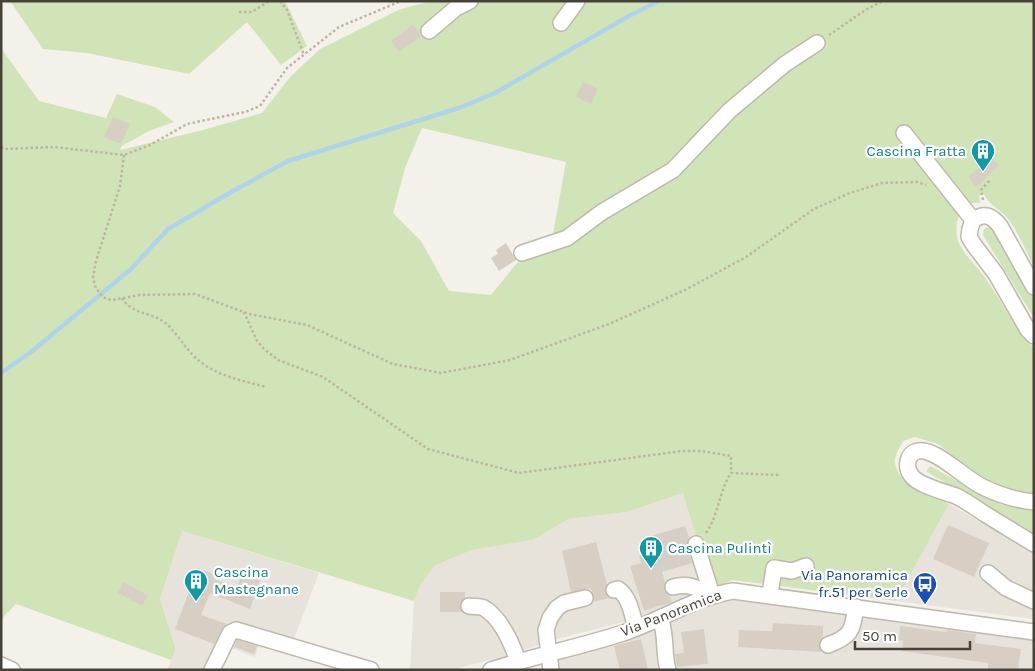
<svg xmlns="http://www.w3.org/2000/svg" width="1035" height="671" font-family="Karla,sans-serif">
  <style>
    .residential { fill: #e7e3da }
    .green { fill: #d1e4b8; fill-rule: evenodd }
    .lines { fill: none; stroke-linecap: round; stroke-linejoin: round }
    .stream { stroke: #aed3ea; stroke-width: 4.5 }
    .building { fill: #d7cfc4 }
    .minor-casing { stroke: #bfb8ae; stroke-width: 18 }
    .path { stroke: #bfb4a1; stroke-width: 2.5; stroke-dasharray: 2.5 2.5; stroke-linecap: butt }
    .minor { stroke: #fff; stroke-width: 15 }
    .labels { text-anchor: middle; stroke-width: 4.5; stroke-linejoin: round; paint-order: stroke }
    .culture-label { font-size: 15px; fill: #0d838f; stroke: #fff; text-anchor: start }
    .transit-label { font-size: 15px; fill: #164399; stroke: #fff; text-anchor: end }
    .street-label { font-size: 15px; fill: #474239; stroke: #fff }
  </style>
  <rect width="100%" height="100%" fill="#f4f1eb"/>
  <g class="residential">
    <polygon points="684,493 712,588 627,621 553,640 509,655 451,670 412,670 410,668 414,601 420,585 436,565 472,550 533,540 569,519 627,512"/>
    <polygon points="949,504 1034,553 1034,619 896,601"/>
    <polygon points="182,531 319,573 289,652 260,642 255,657 229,647 205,670 167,670 176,650 160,599"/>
    <polygon points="736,600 847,615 845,628 860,630 862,617 1034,641 1034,670 557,670 556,661 648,632 712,603"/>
  </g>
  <g class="green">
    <polygon points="10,1 285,1 307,46 281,65 247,22 189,74 87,53 43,49"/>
    <path d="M431,1H1034V267C1026,251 1019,234 1009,220C1001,209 990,207 984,194L979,195L980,203C959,200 951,229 960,245C967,259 980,269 988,282C1003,304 1016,329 1034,349V494L1009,489L979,475L938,444L915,437L903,441C900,448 894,455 895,463C897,484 932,496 949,504L896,601L733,580L712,588L683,493L627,512L569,519L533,540L472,550L436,565L420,585L414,601L182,531L160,599L176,650L171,660L16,604L5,615L1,623V48L39,101L106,118L117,94L155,107L174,122L149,131L122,146L120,150L203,130L262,113L290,77L320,49L398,10ZM422,128L566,162L553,234L529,248L491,295L449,291L421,241L393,213L405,168Z"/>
    <polygon points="989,227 1001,240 1025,286 1034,299 1034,318 983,235 984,229"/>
    <polygon points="930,466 1000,504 1034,511 1034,535 927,472 927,470"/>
  </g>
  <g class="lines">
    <polyline class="stream" points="1,373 31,352 131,269 168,229 233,191 288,161 459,108 495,93 629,16 659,1"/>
  </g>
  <g class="building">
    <polygon points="413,24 421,36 399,52 391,41"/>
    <polygon points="583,82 598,89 591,104 576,97"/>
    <polygon points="113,117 130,124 121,144 104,137"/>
    <polygon points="991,157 999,166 976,187 968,177"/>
    <polygon points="506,243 516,260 499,271 491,258 498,254 496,250"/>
    <polygon points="948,525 989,543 974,577 933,559"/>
    <polygon points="685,526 689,538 687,547 692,563 662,572 665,582 664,589 670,596 672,602 644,611 630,566 641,563 639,556 652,552 647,537"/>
    <polygon points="596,542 607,585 605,592 610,598 593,602 594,596 590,588 571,592 562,551"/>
    <polygon points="198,568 216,575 214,579 237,588 242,573 260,580 250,609 210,593 201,615 227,624 222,629 214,644 175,629"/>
    <polygon points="123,582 148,595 142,606 118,593"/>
    <polygon points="440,592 465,592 465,598 460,605 462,612 440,612"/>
    <polygon points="773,623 823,626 823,638 819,644 822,652 738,647 739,630 772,631"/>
    <polygon points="900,626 947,632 947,630 976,634 975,643 1021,649 1018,670 988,670 988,663 902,651 903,641 899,640"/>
    <polygon points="704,629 708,664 677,667 675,654 684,653 681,632"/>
    <polygon points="641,639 648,670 620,670 614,646"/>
    <polygon points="237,640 257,646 254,654 234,647"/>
  </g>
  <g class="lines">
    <g class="minor-casing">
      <g id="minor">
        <polyline points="561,23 577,1"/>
        <polyline points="429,31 456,8 470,1"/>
        <polyline points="904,133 973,220"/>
        <polyline points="522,253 567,238 602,212 673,170 729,111 785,64 817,43"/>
        <path d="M1034,287L1000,226C992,216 985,212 973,220L970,229L969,237L974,245L996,274L1028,330L1034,336"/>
        <path d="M1034,502C1016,500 999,495 983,487C965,479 935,447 918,451C907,453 905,467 911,475C917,485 945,492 956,496C966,501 976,508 985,514C1001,524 1018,534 1034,544"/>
        <polyline points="696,544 712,595"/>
        <polyline points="988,573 1006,588 1034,601"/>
        <path d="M673,587C689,583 698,588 712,595"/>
        <path d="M614,590L618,589C630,597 632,615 636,628"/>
        <polyline points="770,594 774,568 792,571 806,566"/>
        <path d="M469,606C473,607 481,606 484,608C501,618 512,644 518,661"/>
        <path d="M660,618C667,635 663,653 668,670"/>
        <path d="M828,645C852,636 852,631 856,607"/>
        <polyline points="1,665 12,670"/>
        <polyline points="212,670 230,633 236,630 371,670"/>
        <path d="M491,670C534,656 580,647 623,633C660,621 695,597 733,591L1034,632"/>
        <polyline points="551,670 546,630 550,618 557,608 564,603 585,598"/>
      </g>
    </g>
    <g class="path">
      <polyline points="280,1 287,10 304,55"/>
      <polyline points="239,12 252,12 269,1"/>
      <polyline points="829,35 867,9 883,1"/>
      <polyline points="1,147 5,149 54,147 124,155 150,145 187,124 245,112 260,106 287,68 339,27 401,1"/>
      <polyline points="124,155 120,186 96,261 93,277 95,286 100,294 106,299 113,300 139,295 195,294 249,314 307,325 393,364 441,373 510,360 609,324 687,289 746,257 814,209 850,193 882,183 917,182 926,185"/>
      <polyline points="983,200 981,190 990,180"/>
      <path d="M122,298C131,313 147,312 161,320C172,326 183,345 192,354C211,375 240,380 266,387"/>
      <polyline points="244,312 257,341 264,349 278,360 323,377 428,449 519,473 682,451 702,451 731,456 731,473"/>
      <path d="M706,533C719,514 719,491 731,473L779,475"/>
    </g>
    <use href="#minor" class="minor"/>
  </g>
  <defs>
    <g id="building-pin" transform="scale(1.25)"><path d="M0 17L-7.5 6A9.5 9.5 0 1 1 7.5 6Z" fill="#0f9aa8" stroke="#fff"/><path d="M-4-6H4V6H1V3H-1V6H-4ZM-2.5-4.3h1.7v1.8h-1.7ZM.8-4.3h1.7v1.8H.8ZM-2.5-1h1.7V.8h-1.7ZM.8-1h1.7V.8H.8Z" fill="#fff"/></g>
    <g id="bus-pin" transform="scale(1.25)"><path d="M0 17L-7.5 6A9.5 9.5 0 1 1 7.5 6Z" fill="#1a4fb4" stroke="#fff"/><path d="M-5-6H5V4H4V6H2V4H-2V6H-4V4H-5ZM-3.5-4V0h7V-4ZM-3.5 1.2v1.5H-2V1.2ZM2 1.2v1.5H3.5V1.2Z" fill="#fff"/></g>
  </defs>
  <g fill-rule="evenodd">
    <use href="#building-pin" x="983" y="151"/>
    <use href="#building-pin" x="651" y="548"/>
    <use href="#building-pin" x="196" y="581"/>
    <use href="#bus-pin" x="925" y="584"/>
  </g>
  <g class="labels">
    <g class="culture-label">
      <text x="966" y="156" text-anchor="end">Cascina Fratta</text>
      <text x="668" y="553">Cascina Pulintì</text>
      <text x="214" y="577">Cascina<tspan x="214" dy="17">Mastegnane</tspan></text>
    </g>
    <g class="transit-label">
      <text x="908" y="580">Via Panoramica<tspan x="908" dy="17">fr.51 per Serle</tspan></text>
    </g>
    <g class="street-label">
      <text transform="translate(671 613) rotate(-21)" y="5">Via Panoramica</text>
    </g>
  </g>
  <rect width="1035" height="671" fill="none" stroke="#474239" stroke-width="5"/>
  <path d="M855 641v8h115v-8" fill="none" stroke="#474239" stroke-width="2.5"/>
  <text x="862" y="641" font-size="15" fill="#474239" stroke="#ffffff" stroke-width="4" paint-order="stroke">50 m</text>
</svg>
